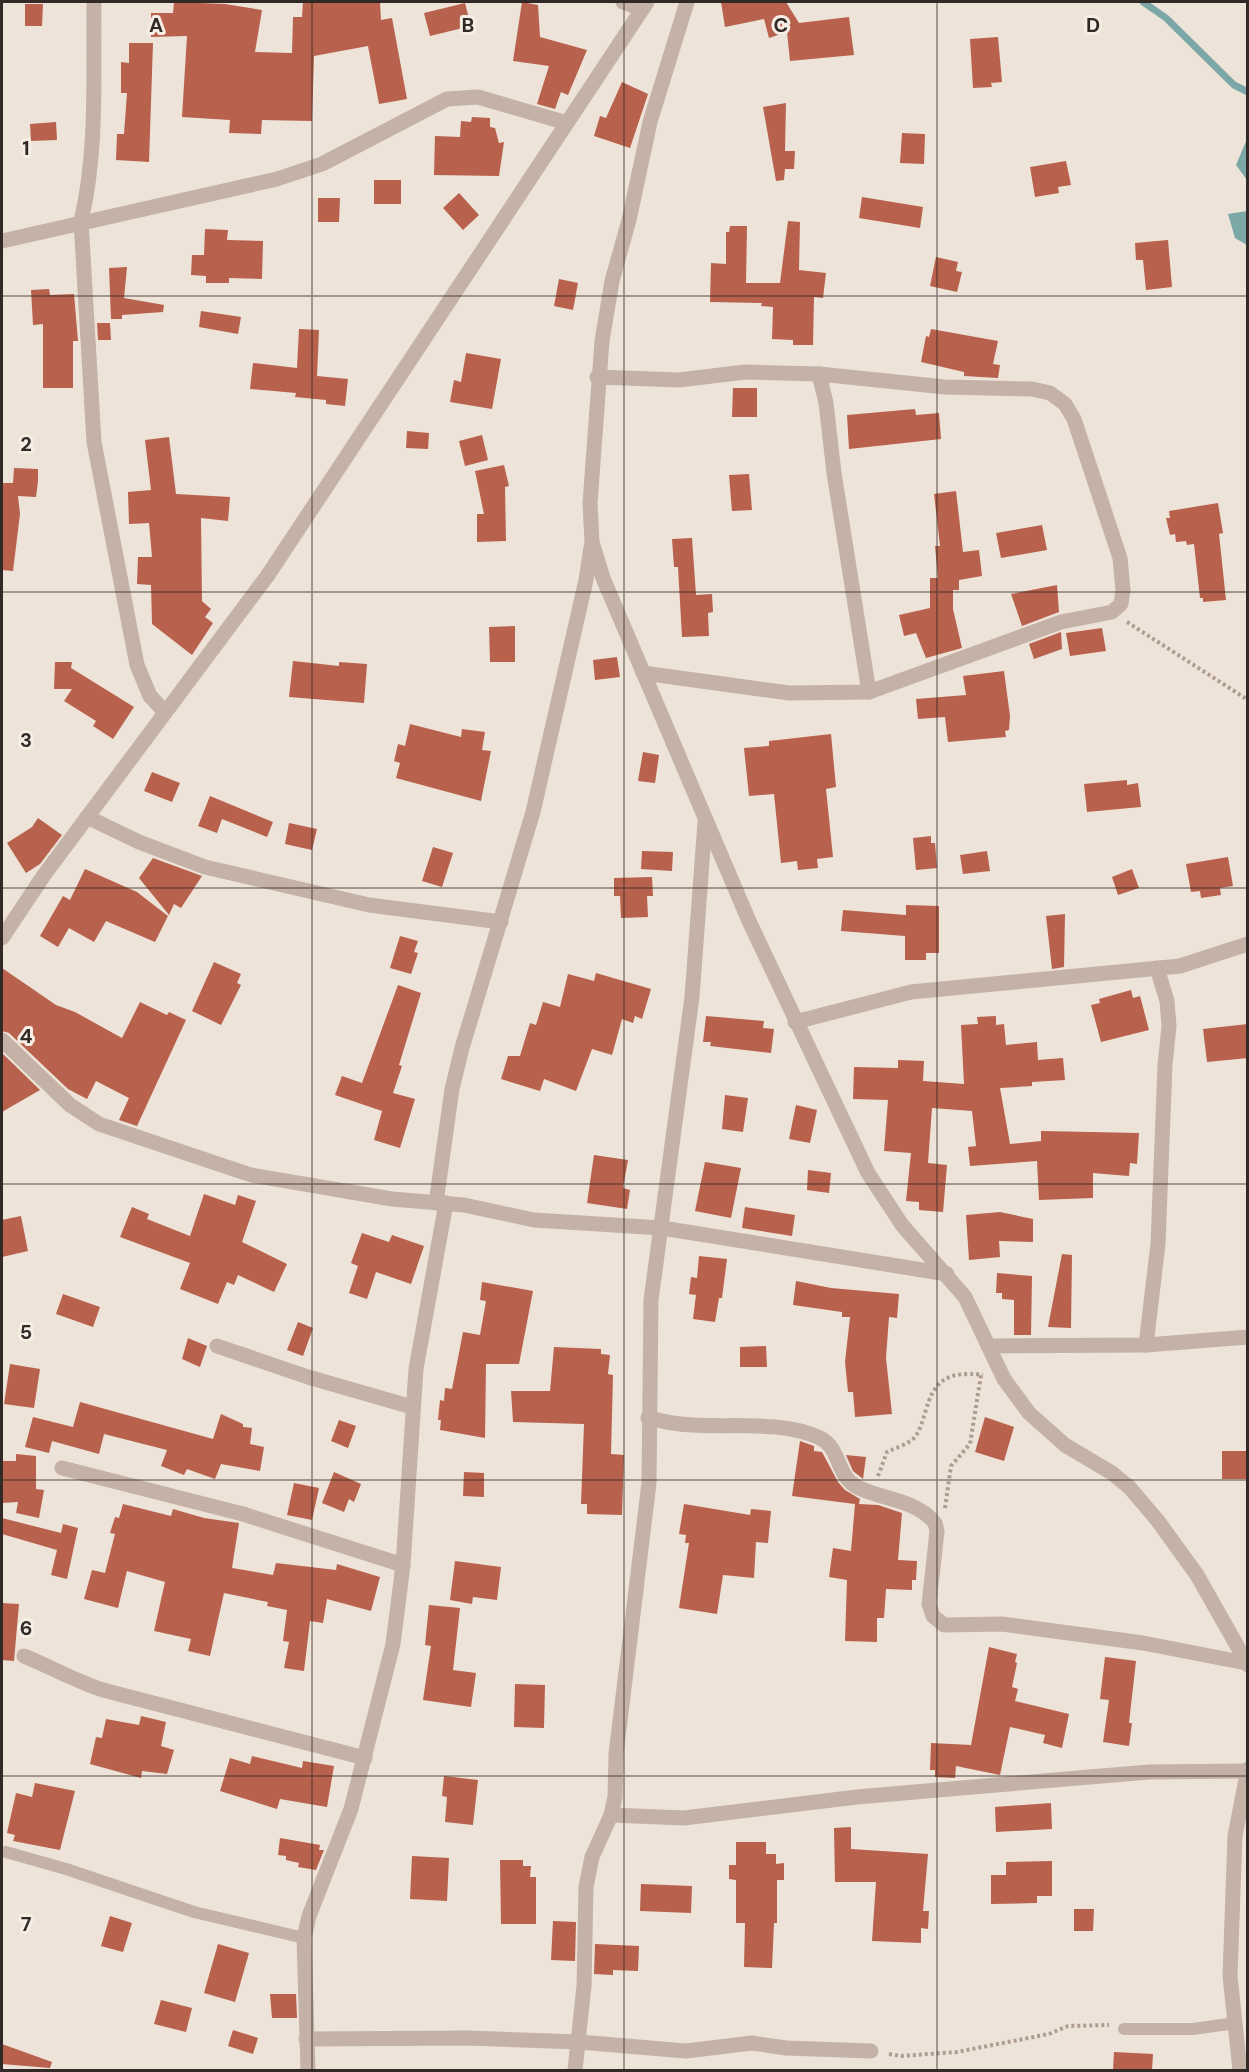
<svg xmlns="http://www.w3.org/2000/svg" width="1249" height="2072" font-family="'DM Sans',sans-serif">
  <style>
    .water { fill: #7ba7a7 }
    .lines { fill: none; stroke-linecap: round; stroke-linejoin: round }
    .stream { stroke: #7ba7a7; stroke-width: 7 }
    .building { fill: #b8614c }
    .path { stroke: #af9c91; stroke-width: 4; stroke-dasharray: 3 3; stroke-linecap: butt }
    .service { stroke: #c4b2a6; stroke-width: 12 }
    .minor { stroke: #c4b2a6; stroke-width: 15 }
    .tertiary { stroke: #c4b2a6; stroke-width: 15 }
    .grid { fill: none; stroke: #312926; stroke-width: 1.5; stroke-opacity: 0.55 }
    .grid-label { font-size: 20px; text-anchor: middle; font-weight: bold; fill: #312926; stroke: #f6ede4; stroke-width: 6; stroke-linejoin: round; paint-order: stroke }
  </style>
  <rect width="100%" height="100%" fill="#eee3d8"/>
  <g class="water">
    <polygon points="1247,139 1248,139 1247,180 1236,165"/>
    <polygon points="1247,211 1248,211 1247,245 1235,238 1228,214"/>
  </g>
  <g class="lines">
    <polyline class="stream" points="1143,2 1166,18 1234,85 1248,92"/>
  </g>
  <g class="building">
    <polygon points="174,2 225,4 262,10 255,52 292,53 293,17 302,17 303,2 380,2 381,20 392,18 407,99 379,104 368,46 314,56 312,121 262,120 261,134 229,133 230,120 182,117 187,36 151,37 151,13 173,13"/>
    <polygon points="522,2 538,5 540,37 587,50 568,95 561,92 555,109 537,104 549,66 513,61"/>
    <polygon points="721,2 786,2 799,23 849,17 854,55 790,61 787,32 769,38 764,19 725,27"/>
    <polygon points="465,3 471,26 430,36 424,13"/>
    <polygon points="25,4 43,4 42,26 25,26"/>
    <polygon points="998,37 1002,82 991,83 992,87 973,88 970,39"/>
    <polygon points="129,43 153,43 149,162 116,160 117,134 124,134 127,93 121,93 121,62 129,63"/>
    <polygon points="622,82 648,94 630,148 594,136 600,116 606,118"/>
    <polygon points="786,103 785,151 795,151 794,169 785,169 784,180 776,181 763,107"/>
    <polygon points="472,117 490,118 490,127 495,128 499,143 504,142 499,176 434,175 435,136 460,137 461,121 471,122"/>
    <polygon points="56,122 57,140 31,141 30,124"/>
    <polygon points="902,133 925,134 924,164 900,163"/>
    <polygon points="1066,161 1071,185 1058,187 1059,193 1035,197 1030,167"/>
    <rect x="374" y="180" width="27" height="24"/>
    <polygon points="459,193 479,215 463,230 443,208"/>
    <polygon points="862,197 923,207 920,228 859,218"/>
    <polygon points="318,198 340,198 339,222 318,222"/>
    <polygon points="788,221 800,222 799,270 826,273 823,298 814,297 813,345 793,345 793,340 772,339 773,307 761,306 762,303 710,302 711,263 726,264 726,232 729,232 730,226 747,226 746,283 780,283"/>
    <polygon points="205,229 228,230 227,240 263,241 262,279 229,278 229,283 206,283 206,276 191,275 192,255 204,255"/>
    <polygon points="1168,240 1172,287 1146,290 1143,260 1136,260 1135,243"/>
    <polygon points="936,257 958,262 956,271 962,272 957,292 930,286"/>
    <polygon points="127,267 124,298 164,305 163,312 122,315 122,319 111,319 109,268"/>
    <polygon points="559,279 578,283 573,310 554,306"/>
    <polygon points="49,289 50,295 74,294 78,341 73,341 73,388 43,388 43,324 33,325 31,290"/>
    <polygon points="201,311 241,317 238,334 199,327"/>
    <polygon points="97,323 110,323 111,340 98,340"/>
    <polygon points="299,329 319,330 317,376 348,379 345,406 326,404 326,400 295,397 296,393 250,389 253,363 297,368"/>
    <polygon points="931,329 998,341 993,364 1000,365 998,378 964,376 964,372 921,362 926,336 929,337"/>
    <polygon points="466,353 501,359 492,409 450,402 454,380 461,382"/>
    <polygon points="733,388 757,388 757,417 732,417"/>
    <polygon points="915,409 916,415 939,413 941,439 849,449 847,415"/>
    <polygon points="407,431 429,433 428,449 406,448"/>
    <polygon points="482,435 488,460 465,466 459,441"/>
    <polygon points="169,437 176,494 230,497 228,521 201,518 202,601 211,609 205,617 213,623 192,655 152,624 151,585 137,584 138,557 152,557 149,523 129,524 128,492 151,490 145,440"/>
    <polygon points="504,465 509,486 505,487 506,541 477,542 477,514 484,514 475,471"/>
    <polygon points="14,468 38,469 38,481 36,497 18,496 20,514 13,571 2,570 2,483 13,483"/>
    <polygon points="749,474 752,510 732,511 729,475"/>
    <polygon points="956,491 963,552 979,550 982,576 959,580 959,590 953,590 953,609 962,648 926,658 916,633 904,636 899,615 930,608 930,578 938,578 935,546 940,546 934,494"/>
    <polygon points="1218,503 1223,533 1219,534 1226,600 1203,602 1203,598 1200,598 1194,544 1187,545 1186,541 1176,542 1175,534 1170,535 1166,518 1170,518 1169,511"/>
    <polygon points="1042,525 1047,550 1001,558 996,533"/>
    <polygon points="692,538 696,595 712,594 713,612 708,613 709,636 682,637 678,567 674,567 672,539"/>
    <polygon points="1057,585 1059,612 1022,626 1011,594"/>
    <polygon points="515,626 515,662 490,662 489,627"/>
    <polygon points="1102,628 1106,651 1070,656 1066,633"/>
    <polygon points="1061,632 1062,649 1034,659 1029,644"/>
    <polygon points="617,657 620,677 595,680 593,660"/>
    <polygon points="293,661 339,666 339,662 367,664 364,703 289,697"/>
    <polygon points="55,662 72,662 71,668 134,707 113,739 93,726 96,721 64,701 72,689 54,689"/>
    <polygon points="1004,671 1010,716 1009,730 1005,731 1006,737 948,742 945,717 918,719 916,699 966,695 963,676"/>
    <polygon points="410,724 461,737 462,729 485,732 482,750 491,751 481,801 396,778 400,763 394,761 398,744 405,746"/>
    <polygon points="831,734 836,787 826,789 833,857 817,859 818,868 798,870 797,861 781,863 774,794 749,796 744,748 769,746 769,741"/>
    <polygon points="643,752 659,755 655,783 638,781"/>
    <polygon points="152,772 180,783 172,802 144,791"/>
    <polygon points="1127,780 1127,785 1138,783 1141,807 1087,812 1084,784"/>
    <polygon points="210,796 273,822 267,837 222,819 217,833 198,826"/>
    <polygon points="38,818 62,835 40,864 26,873 7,843 32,827"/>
    <polygon points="289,823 317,829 312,850 285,844"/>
    <polygon points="931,836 931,843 935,843 937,868 916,870 913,838"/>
    <polygon points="433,847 453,853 442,887 422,881"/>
    <polygon points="642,851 673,852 672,871 641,869"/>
    <polygon points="987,851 990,871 963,874 960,855"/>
    <polygon points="1228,857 1233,886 1220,888 1221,895 1201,898 1200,891 1191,892 1186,864"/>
    <polygon points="153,858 202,876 181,908 174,904 169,915 139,878"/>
    <polygon points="85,869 137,892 168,916 155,942 106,921 94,942 69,928 58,947 40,936 63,896 70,900"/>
    <polygon points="1132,869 1139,888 1118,895 1112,877"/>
    <polygon points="652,877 653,896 647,896 648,917 621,918 620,896 614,896 614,878"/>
    <polygon points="906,905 939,906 939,953 926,953 926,960 905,960 905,936 841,931 843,910 906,915"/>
    <polygon points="1065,914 1064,967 1052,969 1046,916"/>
    <polygon points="400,936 418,941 414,952 418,953 411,974 390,968"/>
    <polygon points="214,962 241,974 237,983 241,985 221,1025 192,1011"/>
    <polygon points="2,968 56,1005 75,1012 122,1038 140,1002 167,1015 169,1012 186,1020 137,1126 119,1120 129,1098 96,1081 87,1099 68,1089 9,1033 2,1031"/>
    <polygon points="596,973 651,989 642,1019 635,1016 633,1023 622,1019 612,1055 592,1049 576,1091 544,1079 540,1091 501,1079 508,1056 520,1056 530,1023 536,1025 543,1002 560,1007 568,974 594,981"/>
    <polygon points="398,985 421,993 399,1065 402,1066 393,1093 415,1099 400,1148 374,1140 382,1111 335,1095 342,1076 362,1083"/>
    <polygon points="1131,990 1133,998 1140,996 1149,1030 1101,1042 1091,1005 1100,1003 1099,999"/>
    <polygon points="706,1016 764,1021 763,1028 774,1029 771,1053 710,1046 711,1042 703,1042"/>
    <polygon points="996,1016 996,1025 1004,1024 1006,1045 1037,1042 1038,1060 1063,1058 1065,1080 1032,1082 1032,1086 1000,1088 1010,1144 1041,1141 1041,1131 1139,1133 1137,1164 1130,1163 1129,1176 1093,1173 1093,1198 1039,1200 1037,1161 970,1166 968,1147 976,1146 972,1111 932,1108 928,1163 947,1165 943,1212 919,1210 919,1202 906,1201 911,1153 884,1151 888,1100 853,1099 854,1067 898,1068 898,1060 924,1061 923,1081 964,1084 961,1025 978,1024 977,1017"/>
    <polygon points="1248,1024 1248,1058 1207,1062 1203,1029"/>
    <polygon points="2,1053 40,1090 2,1112"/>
    <polygon points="725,1095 748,1098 743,1132 722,1129"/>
    <polygon points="796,1105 817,1110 810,1143 789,1139"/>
    <polygon points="594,1155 628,1160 623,1188 630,1190 627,1209 587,1203"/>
    <polygon points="705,1162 741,1168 731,1218 695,1211"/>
    <polygon points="808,1170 831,1173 829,1193 807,1190"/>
    <polygon points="204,1194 235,1205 238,1195 256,1201 242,1242 287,1264 274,1292 238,1275 234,1285 227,1282 218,1304 180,1289 190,1263 120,1237 132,1207 149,1214 147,1219 190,1236"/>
    <polygon points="745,1207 795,1215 792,1236 742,1228"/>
    <polygon points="1000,1212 1033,1219 1033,1242 999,1241 1000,1257 969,1260 966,1215"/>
    <polygon points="21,1216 28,1251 2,1257 2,1220"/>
    <polygon points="362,1233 389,1242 392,1235 424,1246 411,1284 376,1272 367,1299 349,1293 358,1266 351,1263"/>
    <polygon points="1062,1254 1072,1255 1071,1328 1048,1327"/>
    <polygon points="699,1256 727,1259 722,1298 719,1298 715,1322 693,1319 696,1295 689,1294 691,1277 697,1278"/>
    <polygon points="997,1273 1032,1276 1031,1335 1014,1335 1014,1300 1002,1299 1002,1293 996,1293"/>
    <polygon points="796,1281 831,1288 899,1294 897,1318 889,1317 886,1358 892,1414 855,1417 853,1392 848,1392 845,1362 850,1317 842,1317 842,1312 793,1305"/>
    <polygon points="482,1282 533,1291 519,1364 486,1364 485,1438 440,1430 441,1420 438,1420 440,1400 444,1401 445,1388 452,1389 463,1332 480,1335 486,1301 480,1300"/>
    <polygon points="63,1294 100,1307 93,1327 56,1314"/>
    <polygon points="298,1322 313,1328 303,1356 287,1350"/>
    <polygon points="188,1338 207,1346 200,1367 182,1359"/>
    <polygon points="766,1346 767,1367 740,1367 740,1347"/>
    <polygon points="554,1347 601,1349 601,1354 610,1355 608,1374 613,1375 611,1454 624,1455 622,1515 587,1514 587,1504 581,1504 584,1424 513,1422 511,1391 550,1391"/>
    <polygon points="10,1364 40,1369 34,1408 4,1404"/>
    <polygon points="80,1402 213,1439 221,1414 243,1424 243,1427 252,1428 250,1444 264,1447 260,1471 221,1464 215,1479 187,1469 184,1475 161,1466 167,1450 104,1434 99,1454 52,1441 49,1453 25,1447 33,1417 73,1427"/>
    <polygon points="985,1417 1014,1427 1004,1461 975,1452"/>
    <polygon points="339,1420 356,1426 348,1448 331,1441"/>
    <polygon points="800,1441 814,1446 814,1451 822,1452 838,1482 845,1490 860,1499 859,1504 878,1505 902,1513 898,1560 917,1561 916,1580 912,1580 912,1590 886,1589 884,1618 877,1618 877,1642 845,1641 847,1580 829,1577 833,1548 851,1551 855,1504 792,1496"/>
    <rect x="1222" y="1451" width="26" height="28"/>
    <polygon points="16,1454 36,1456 36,1489 44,1490 39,1518 16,1513 18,1502 2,1503 2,1461 16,1461"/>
    <polygon points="846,1455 866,1457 863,1479 853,1471"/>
    <polygon points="334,1472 361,1484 354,1502 349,1499 344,1512 322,1503"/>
    <polygon points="464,1472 484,1473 484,1497 463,1496"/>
    <polygon points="294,1483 319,1488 312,1520 287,1515"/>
    <polygon points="123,1504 171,1516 173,1509 204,1518 239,1523 232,1568 273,1575 276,1563 336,1570 337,1564 380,1577 371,1611 327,1599 323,1623 310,1621 304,1671 284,1668 289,1642 283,1641 287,1610 267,1606 268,1602 224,1593 210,1656 188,1651 191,1639 154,1631 165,1582 127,1571 118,1608 84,1599 92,1570 105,1573 115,1534 110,1533 115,1517 119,1518"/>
    <polygon points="684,1504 750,1515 751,1509 771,1511 768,1543 756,1542 754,1578 723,1575 717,1614 679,1608 689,1543 685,1543 686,1535 679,1534"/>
    <polygon points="2,1518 61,1533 63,1524 78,1528 67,1579 51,1575 57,1550 2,1534"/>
    <polygon points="455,1561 501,1567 497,1600 473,1597 472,1604 450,1600"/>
    <polygon points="2,1603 19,1604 14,1661 2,1660"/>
    <polygon points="429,1605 460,1608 453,1670 476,1673 471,1707 423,1700 431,1646 425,1645"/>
    <polygon points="989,1647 1017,1654 1015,1662 1017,1663 1012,1687 1018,1689 1015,1701 1069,1714 1062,1748 1043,1743 1045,1735 1010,1727 1000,1775 956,1766 955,1778 935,1777 935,1770 930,1770 931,1743 971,1745"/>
    <polygon points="1105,1657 1136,1661 1129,1723 1132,1723 1129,1746 1103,1742 1109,1700 1100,1699"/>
    <polygon points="515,1684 545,1685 544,1728 514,1727"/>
    <polygon points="141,1716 166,1722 161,1746 174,1750 167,1774 142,1771 141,1778 90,1764 96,1737 102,1738 106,1719 139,1725"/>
    <polygon points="252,1756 302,1768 303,1761 334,1766 327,1807 280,1799 277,1809 220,1791 230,1758 250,1764"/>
    <polygon points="444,1776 478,1780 473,1825 445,1822 447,1797 442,1796"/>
    <polygon points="35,1783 75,1791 60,1850 13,1841 15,1835 7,1833 16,1793 32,1797"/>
    <polygon points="1051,1803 1052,1829 996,1832 995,1807"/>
    <polygon points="851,1827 851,1849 928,1854 923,1911 929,1911 928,1929 921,1928 921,1943 872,1941 876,1882 835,1882 834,1828"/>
    <polygon points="280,1838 320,1845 319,1850 324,1850 316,1870 298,1867 299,1863 286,1860 286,1856 278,1855"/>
    <polygon points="736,1842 766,1842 766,1854 776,1854 776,1864 784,1863 784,1880 777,1880 777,1923 774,1923 772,1968 744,1967 745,1923 736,1923 736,1880 729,1879 729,1865 736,1865"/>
    <polygon points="412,1856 449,1858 447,1901 410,1899"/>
    <polygon points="500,1860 523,1860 523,1866 531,1866 530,1877 536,1877 536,1924 501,1924"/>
    <polygon points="1052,1861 1052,1896 1037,1896 1037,1903 991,1904 991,1875 1006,1875 1006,1862"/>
    <polygon points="641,1884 692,1886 691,1913 640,1911"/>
    <polygon points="1074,1909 1094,1909 1093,1931 1074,1931"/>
    <polygon points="110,1916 132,1923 123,1952 101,1946"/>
    <polygon points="553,1921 576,1922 575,1961 551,1960"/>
    <polygon points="218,1944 249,1953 235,2002 204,1993"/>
    <polygon points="595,1944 639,1946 638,1971 613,1970 613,1975 594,1974"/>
    <polygon points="270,1994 296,1994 297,2018 272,2018"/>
    <polygon points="161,2000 192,2008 186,2032 154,2024"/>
    <polygon points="233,2030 258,2038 253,2054 228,2046"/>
    <polygon points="2,2044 52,2062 50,2068 2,2064"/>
    <polygon points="1114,2052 1153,2054 1152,2070 1113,2070"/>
  </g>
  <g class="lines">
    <g class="path">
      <polyline points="1127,622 1248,700"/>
      <path d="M878,1476L887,1452C895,1448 906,1445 913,1439C920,1432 922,1422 925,1413C934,1379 948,1371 983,1375"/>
      <polyline points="945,1508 951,1466 970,1444 981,1375"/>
      <polyline points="889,2054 901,2056 957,2052 1049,2034 1068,2026 1109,2025"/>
    </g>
    <g class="service">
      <polyline points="6,1852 66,1869 194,1912 304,1938"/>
      <polyline points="1124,2029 1193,2029 1236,2023"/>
    </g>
    <g class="minor">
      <path d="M94,2C93,74 98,151 81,221L94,442L137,665L150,696L165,712"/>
      <polyline points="623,2 642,9"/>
      <polyline points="687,2 650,122 629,220 612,281 602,341 590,503 592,542 603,578 749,921 868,1173 902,1225 965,1297 1004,1379 1029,1413 1065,1445 1112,1473 1130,1488 1158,1521 1197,1575 1248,1665"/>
      <polyline points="2,241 277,179 322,164 447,99 478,97 567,123"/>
      <polyline points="819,374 826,403 834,473 869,692"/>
      <polyline points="597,377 679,380 745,372 819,374 945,387 1032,389 1050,393 1065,404 1074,419 1120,558 1123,590 1121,604 1112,612 1061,622 869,692 789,693 643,673"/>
      <polyline points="87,817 139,842 205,867 369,905 501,922"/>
      <polyline points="795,1022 911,992 1180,966 1248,944"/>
      <polyline points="2,1040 70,1105 99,1124 251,1175 392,1199 464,1205 534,1220 662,1228 947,1274"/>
      <polyline points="436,1203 452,1089 462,1048 533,812 586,580 591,547"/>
      <polyline points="1146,1345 1158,1244 1165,1065 1169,1026 1167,1001 1157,968"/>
      <polyline points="217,1346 308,1377 412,1407"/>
      <polyline points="988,1346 1146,1345 1248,1337"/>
      <path d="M648,1418C659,1420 669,1423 680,1424C723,1429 780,1419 820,1438C841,1448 836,1476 857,1487C883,1500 915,1499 935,1523L937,1531L929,1604L933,1616L944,1625L1002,1624L1143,1643L1246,1663"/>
      <polyline points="62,1468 243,1514 403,1565"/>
      <path d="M24,1656C51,1667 75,1681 103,1690L365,1758"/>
      <polyline points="611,1815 684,1818 857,1797 961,1788 1149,1772 1247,1771"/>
      <polyline points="306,2039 468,2038 579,2042 686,2051 752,2043 786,2048 871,2051"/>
      <polyline points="308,2070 304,1938 309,1916 351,1809 393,1644 403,1565 416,1369 446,1203"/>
      <polyline points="575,2070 584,1986 586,1887 592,1857 611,1815 615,1797 616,1754 649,1483 651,1300 692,997 705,822"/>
      <polyline points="1240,2070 1230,1976 1235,1836 1248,1769"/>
    </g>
    <polyline class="tertiary" points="2,938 44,875 268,575 647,2"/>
  </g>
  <path class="grid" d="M312,2V2070M624,2V2070M937,2V2070M2,296H1248M2,592H1248M2,888H1248M2,1184H1248M2,1480H1248M2,1776H1248"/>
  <g class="grid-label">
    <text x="156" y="32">A</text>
    <text x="468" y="32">B</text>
    <text x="781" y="32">C</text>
    <text x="1093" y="32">D</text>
    <text x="26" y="155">1</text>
    <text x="26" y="451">2</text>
    <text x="26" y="747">3</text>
    <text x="26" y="1043">4</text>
    <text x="26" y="1339">5</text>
    <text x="26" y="1635">6</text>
    <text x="26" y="1931">7</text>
  </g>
  <rect width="1249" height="2072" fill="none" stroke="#312926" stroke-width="6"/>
</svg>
